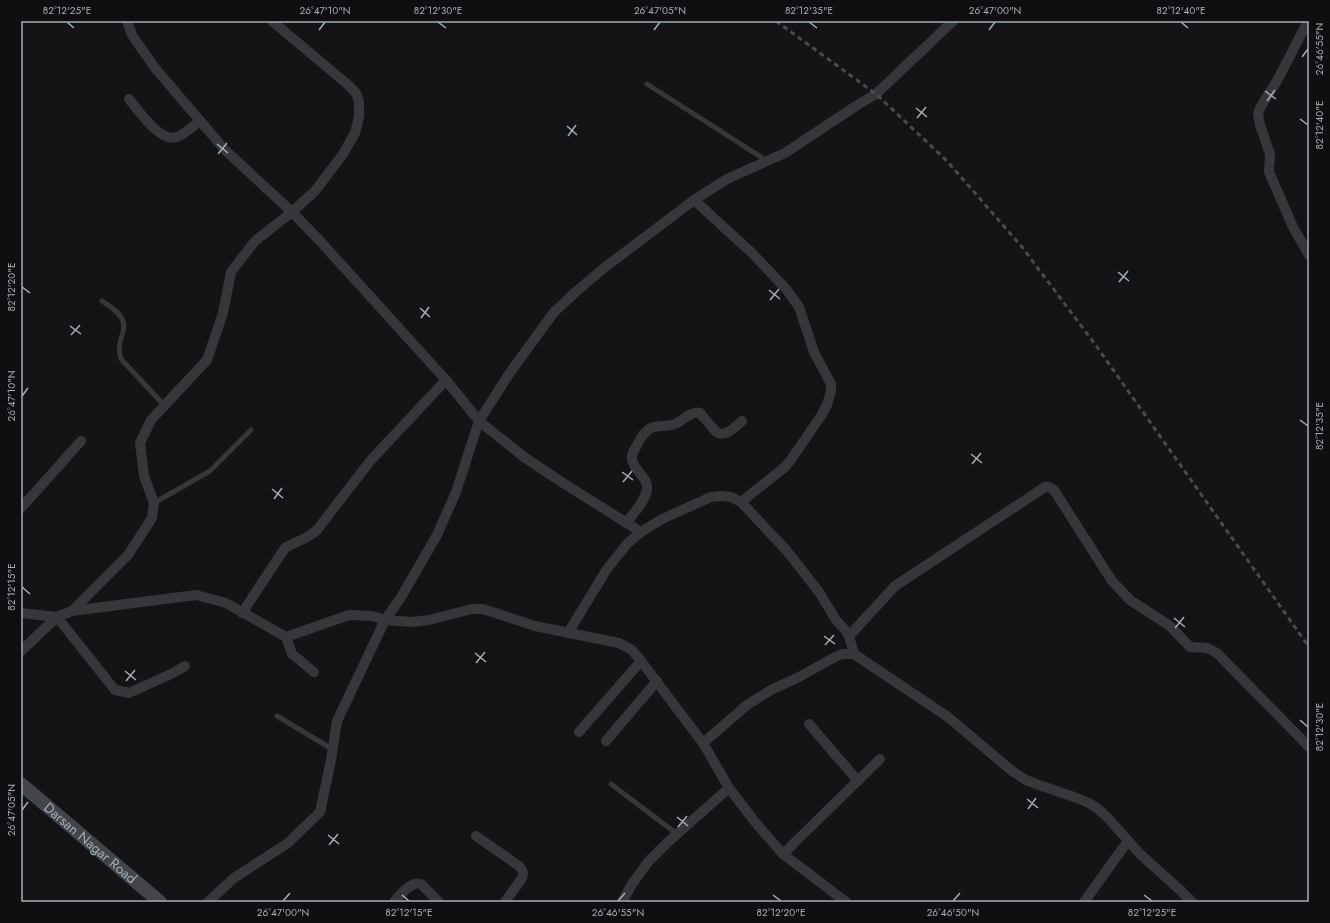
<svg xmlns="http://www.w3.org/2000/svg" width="1330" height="923" font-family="Jost,sans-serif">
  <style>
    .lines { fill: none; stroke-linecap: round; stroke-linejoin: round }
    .lane { stroke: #35373b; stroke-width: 5 }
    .street { stroke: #35373b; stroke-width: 10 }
    .secondary { stroke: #42464b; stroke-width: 14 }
    .rail { stroke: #474b50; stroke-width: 3; stroke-dasharray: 5 4; stroke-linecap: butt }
    .ticks { fill: none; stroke: #a4aeb7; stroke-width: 1.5 }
    .labels { text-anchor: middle; stroke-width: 3; stroke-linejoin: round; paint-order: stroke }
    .street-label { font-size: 14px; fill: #a4aeb7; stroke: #0f0f11 }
    .neatline { fill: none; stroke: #a4aeb7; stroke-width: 1.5 }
    .ticks-label { font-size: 10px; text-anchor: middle; fill: #a4aeb7 }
  </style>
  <rect width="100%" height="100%" fill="#141416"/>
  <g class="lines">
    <g class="lane">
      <polyline points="647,84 767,161"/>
      <path d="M102,301C109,306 120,312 123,321C127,334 115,341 121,359L164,405"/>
      <polyline points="154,503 210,471 251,430"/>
      <polyline points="277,716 332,749"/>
      <polyline points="611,784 677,834"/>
    </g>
    <g class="street">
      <polyline points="127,21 132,35 155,68 225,150 292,212 320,241 446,380 479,421 524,457 560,481 641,532"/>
      <polyline points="1307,21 1307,23 1278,79 1260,108 1258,114 1260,125 1270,154 1269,172 1293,227 1309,255"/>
      <path d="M129,99C138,110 160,143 177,137C184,135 194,125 200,121"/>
      <polyline points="694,200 752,253 787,290 799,307 814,352 831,384 831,391 827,405 821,416 790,461 785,467 741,502"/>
      <polyline points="21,508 81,441"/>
      <path d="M626,523C633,514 646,500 647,489C648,476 633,471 632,459C631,454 635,449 637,445C640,439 645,431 651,428C658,425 668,427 675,424C683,421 690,411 700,413L716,432C725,438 735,427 742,421"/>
      <polyline points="72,611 128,555 152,518 154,503 144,476 140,443 151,420 207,360 223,313 231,272 255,241 292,212 315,191 343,154 355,133 359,117 359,102 356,93 347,84 272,21"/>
      <polyline points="21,613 57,617 72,611 196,595 226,603 286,637 349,615 372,616 385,620 412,622 429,620 472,609 483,609 535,626 619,643 632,650 641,661 703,743 729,788 755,822 783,854 846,902"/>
      <path d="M242,613L285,548C296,541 308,539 317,530L371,460L446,380"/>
      <polyline points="568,633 607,569 627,544 641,532 662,519 711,497 721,496 731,497 741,502 787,551 819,592 836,620 846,631 849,636 854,654"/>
      <polyline points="849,636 895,586 1045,487 1049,487 1054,490 1112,581 1130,600 1170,626 1190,647 1207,648 1217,653 1309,747"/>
      <polyline points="286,637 292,654 314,672"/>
      <polyline points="21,651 57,617 115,690 129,693 173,673 185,666"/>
      <polyline points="809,724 858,781"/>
      <polyline points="579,732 641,661"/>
      <polyline points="606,741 657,681"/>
      <polyline points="703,743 747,705 771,690 799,677 835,657 842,654 854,654 948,717 1012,771 1026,780 1036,784 1077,798 1089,803 1098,809 1107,817 1140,854 1180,890 1192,902"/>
      <path d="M476,836L519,866C523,870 524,872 522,878L505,902"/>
      <polyline points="783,854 880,759"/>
      <polyline points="208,902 234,878 288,843 320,812 331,760 337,721 385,620 400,599 437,535 456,492 479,421 509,374 554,312 578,290 604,268 694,200 727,179 785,153 859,104 876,94 953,21"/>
      <path d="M394,902C400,895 411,881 421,884L439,902"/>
      <polyline points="622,902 632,884 648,862 668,842 729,788"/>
      <polyline points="1084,902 1128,841"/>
    </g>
    <path class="secondary" id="s1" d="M21,784L160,902"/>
    <polyline class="rail" points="776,21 876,94 947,161 1022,247 1097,347 1309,647"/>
  </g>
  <path class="ticks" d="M67,22L74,28M438,22L446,28M809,22L817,28M1181,22L1188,28M319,30L325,22M654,30L660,22M989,30L995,22M1302,57L1308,49M1265,91L1276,99M1267,101L1275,90M916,108L927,117M917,118L926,107M1300,119L1308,125M567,126L577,135M568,136L576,125M217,144L228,153M218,154L227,143M1118,272L1129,281M1119,282L1128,271M22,287L30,293M769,290L780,299M770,300L779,289M420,308L430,317M421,318L429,307M70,326L81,334M71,335L80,325M22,396L28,388M1300,420L1308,426M971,454L982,463M972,464L981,453M622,472L633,480M623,482L632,471M272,489L283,498M274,499L282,488M22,587L30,594M1174,618L1185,627M1175,628L1184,617M824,636L835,644M825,645L834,635M475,653L486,662M476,663L485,652M125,671L136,680M126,681L135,670M1300,720L1308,727M1027,799L1038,808M1028,809L1036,798M22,810L28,802M677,817L688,826M678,827L687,816M328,835L339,844M329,845L338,834M402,895L409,901M773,895L781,901M1144,895L1152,901M283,901L290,893M618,901L625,893M953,901L960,893"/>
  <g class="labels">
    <g class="street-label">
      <text dy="5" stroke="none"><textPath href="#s1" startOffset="91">Darsan Nagar Road</textPath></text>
    </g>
  </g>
  <rect width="1330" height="923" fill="none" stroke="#0f0f11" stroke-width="44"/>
  <rect x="22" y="22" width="1286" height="879" class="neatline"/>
  <g class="ticks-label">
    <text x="67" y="14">82°12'25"E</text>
    <text x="325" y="14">26°47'10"N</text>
    <text x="438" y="14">82°12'30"E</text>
    <text x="660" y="14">26°47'05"N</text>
    <text x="809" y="14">82°12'35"E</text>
    <text x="995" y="14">26°47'00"N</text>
    <text x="1181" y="14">82°12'40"E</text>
    <text transform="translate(1319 49) rotate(-90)" y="4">26°46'55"N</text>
    <text transform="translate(1319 125) rotate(-90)" y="4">82°12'40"E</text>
    <text transform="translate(11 287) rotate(-90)" y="4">82°12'20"E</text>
    <text transform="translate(11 396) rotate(-90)" y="4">26°47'10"N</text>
    <text transform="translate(1319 426) rotate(-90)" y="4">82°12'35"E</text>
    <text transform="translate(11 587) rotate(-90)" y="4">82°12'15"E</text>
    <text transform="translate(1319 727) rotate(-90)" y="4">82°12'30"E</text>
    <text transform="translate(11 810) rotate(-90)" y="4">26°47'05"N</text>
    <text x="283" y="916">26°47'00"N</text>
    <text x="409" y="916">82°12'15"E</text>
    <text x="618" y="916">26°46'55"N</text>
    <text x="781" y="916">82°12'20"E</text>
    <text x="953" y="916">26°46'50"N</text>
    <text x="1152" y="916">82°12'25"E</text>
  </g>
</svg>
